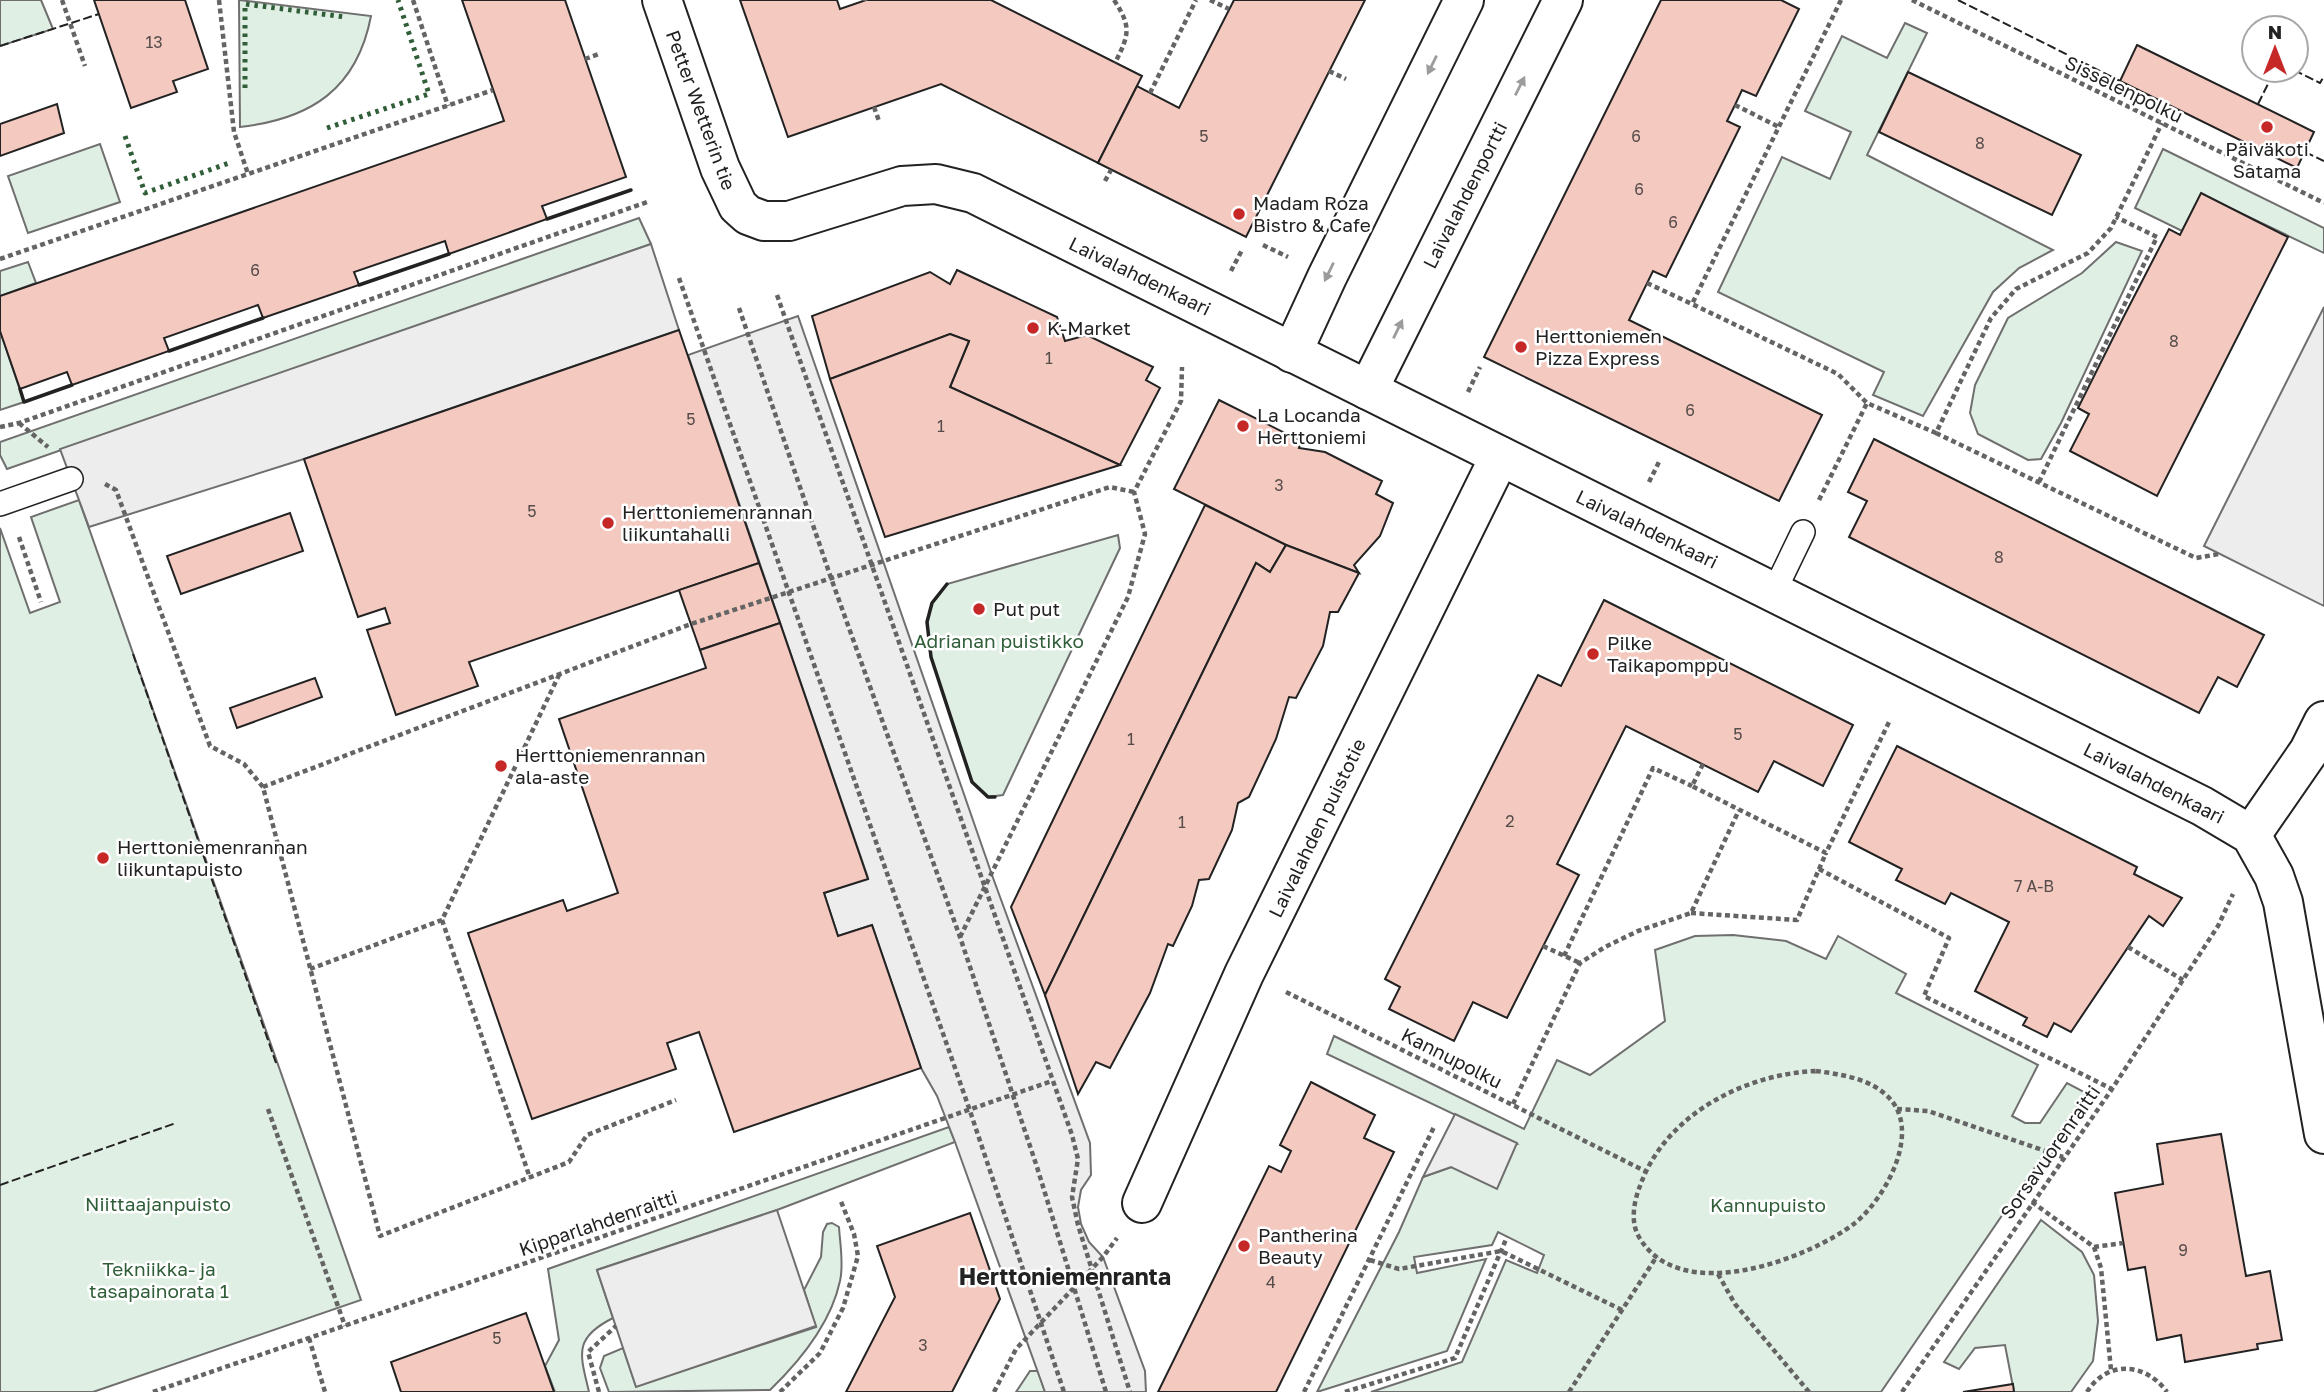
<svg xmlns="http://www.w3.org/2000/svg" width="2324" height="1392" font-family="'Golos Text',sans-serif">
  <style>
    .green { fill: #e0efe3; stroke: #6f6f6f; stroke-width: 2 }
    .parking { fill: #ededed; stroke: #6f6f6f; stroke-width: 2 }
    .building { fill: #f3c9c0; stroke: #222; stroke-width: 2 }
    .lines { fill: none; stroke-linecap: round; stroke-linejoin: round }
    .lane-casing { stroke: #222; stroke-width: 26 }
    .street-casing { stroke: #222; stroke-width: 42 }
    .secondary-casing { stroke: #222; stroke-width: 42 }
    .path { stroke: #646464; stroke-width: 4.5; stroke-dasharray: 5 3.5; stroke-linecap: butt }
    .lane { stroke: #fff; stroke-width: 23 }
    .street { stroke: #fff; stroke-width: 38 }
    .secondary { stroke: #fff; stroke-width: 38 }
    .hedge { stroke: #2f5e38; stroke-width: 5; stroke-dasharray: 3.5 5; stroke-linecap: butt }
    .fence { stroke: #222; stroke-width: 2; stroke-dasharray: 9 3.5; stroke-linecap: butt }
    .wall { stroke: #222; stroke-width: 3.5 }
    .oneway { fill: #9c9c9c }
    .poi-dot { fill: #c62828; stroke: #fff; stroke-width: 2.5 }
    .labels { text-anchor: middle; stroke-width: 5; stroke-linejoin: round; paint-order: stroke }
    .number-label { font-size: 16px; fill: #564c4a }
    .street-label { font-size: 19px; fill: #222; stroke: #fff }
    .poi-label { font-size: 19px; fill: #222; stroke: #fff; text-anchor: start }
    .park-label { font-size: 19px; fill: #2f5e38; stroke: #fff }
    .quarter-label { font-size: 23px; font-weight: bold; fill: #222; stroke: #fff }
  </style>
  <rect width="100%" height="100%" fill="#fff"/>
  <g class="green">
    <polygon points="0,0 41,0 53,29 0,46"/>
    <path d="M239,0L371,16C357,89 311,119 240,127Z"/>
    <polygon points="1905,23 1927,33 1867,155 2053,250 2019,268 1993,292 1923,416 1873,395 1884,372 1718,292 1782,157 1830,179 1851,132 1805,111 1842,36 1887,58"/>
    <polygon points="100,144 120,202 28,233 8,176"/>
    <polygon points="2163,149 2324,228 2324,253 2201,194 2182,231 2135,208"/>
    <polygon points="639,218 651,244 7,469 0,455 0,442"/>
    <polygon points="2116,242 2142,251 2061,423 2041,459 2028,460 1978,434 1970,413 1975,385 2008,318 2082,273"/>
    <polygon points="28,262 36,283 0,296 0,271"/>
    <polygon points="0,331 24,402 0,410"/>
    <polygon points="79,500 361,1300 93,1392 0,1392 0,528 30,613 60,602 31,517"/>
    <polygon points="1118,535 1120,548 1003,795 988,797 972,782 931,657 927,622 932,603 947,584"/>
    <polygon points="1733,935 1786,941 1826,959 1838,936 1906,974 1896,993 2038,1065 2012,1116 2025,1123 2040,1123 2067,1083 2086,1093 1881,1392 1371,1392 1462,1362 1506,1260 1537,1273 1544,1255 1498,1232 1492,1245 1414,1257 1417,1273 1486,1259 1447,1351 1317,1392 1399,1232 1423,1177 1517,1144 1327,1054 1334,1036 1524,1129 1557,1060 1590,1075 1665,1021 1655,950 1695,936"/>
    <path d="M949,1127L955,1142L777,1210L597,1270L613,1318C573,1338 580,1354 589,1392H555L545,1366L559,1340L548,1269Z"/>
    <polygon points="2041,1220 2082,1252 2094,1275 2098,1321 2093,1361 2071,1392 2014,1392 2005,1345 1975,1348 1959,1369 1944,1362"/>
    <path d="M832,1223L839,1227C840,1244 844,1264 840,1281C831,1323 800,1361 770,1390L609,1392L600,1368L604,1356L623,1348L636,1386L816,1327L804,1290L821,1257L823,1232L827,1224Z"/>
    <polygon points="1030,1371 1038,1371 1045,1392 1016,1392"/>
  </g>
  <g class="parking">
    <polygon points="651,244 679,330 304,459 89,527 60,449"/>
    <polygon points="2324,307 2324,606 2204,546"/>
    <polygon points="798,316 992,875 1090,1143 1091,1175 1081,1190 1078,1207 1081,1224 1089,1242 1103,1257 1145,1371 1146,1392 1045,1392 955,1142 937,1096 921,1068 872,925 838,936 824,893 868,878 688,355"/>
    <polygon points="1455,1114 1517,1143 1497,1189 1451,1167 1423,1177"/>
    <polygon points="777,1210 816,1326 636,1387 597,1270"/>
  </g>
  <g class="building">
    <polygon points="94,0 185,0 208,69 173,81 177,92 131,108"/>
    <polygon points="462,0 565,0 626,177 542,206 547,219 449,254 445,241 354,272 359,285 263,318 258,305 164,338 169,351 72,385 67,372 20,389 0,331 0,296 504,121"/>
    <polygon points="740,0 837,0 840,9 866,0 991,0 1142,76 1098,163 941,84 788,137"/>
    <polygon points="1234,0 1365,0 1246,237 1098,163 1137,86 1179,108"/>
    <polygon points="1661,0 1781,0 1799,9 1756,96 1742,90 1735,105 1727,121 1740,127 1666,277 1653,271 1629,320 1822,415 1779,501 1484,357"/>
    <polygon points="2137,45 2314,132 2297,168 2120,81"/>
    <polygon points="1908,72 2081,155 2052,215 1879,132"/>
    <polygon points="57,104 64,133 0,156 0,124"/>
    <polygon points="2201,193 2288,237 2157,496 2070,451 2089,414 2078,408 2123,318 2169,229 2180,235"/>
    <polygon points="957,270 1057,317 1065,341 1087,335 1153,367 1146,380 1160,388 1120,465 950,387 969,341 950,334 830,379 812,316 930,272 950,284"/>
    <polygon points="679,330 759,563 469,662 478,686 396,715 367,630 390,623 385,608 358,617 304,459"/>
    <polygon points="950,334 969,341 950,387 1120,465 885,537 830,379"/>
    <polygon points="1219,400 1301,441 1299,448 1325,452 1382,481 1376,494 1393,503 1380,536 1354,565 1359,573 1286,545 1174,489"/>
    <polygon points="1874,439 2264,635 2237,687 2218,677 2199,713 1849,537 1867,501 1848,492"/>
    <polygon points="1205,505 1286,545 1270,572 1256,563 1045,995 1011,907"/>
    <polygon points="290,513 303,551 181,594 167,556"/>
    <polygon points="1286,545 1359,573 1338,612 1330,612 1323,646 1296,698 1289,697 1276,739 1249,797 1238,803 1232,830 1209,879 1199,880 1192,906 1173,946 1168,944 1150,993 1110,1068 1096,1062 1078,1094 1045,995 1256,563 1270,572"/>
    <polygon points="759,563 780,623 700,650 679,590"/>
    <polygon points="1604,600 1853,725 1823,786 1774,761 1758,792 1626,726 1557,864 1579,875 1507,1018 1473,1002 1454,1041 1389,1009 1400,987 1385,979 1538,675 1561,686"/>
    <polygon points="780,623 868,879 824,893 838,936 872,925 921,1068 734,1132 699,1032 667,1043 676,1069 532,1119 468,933 563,900 567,911 618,893 559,719 706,668 700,650"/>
    <polygon points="315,678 322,697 237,728 230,708"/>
    <polygon points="1897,746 2137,867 2134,874 2182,898 2163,926 2149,916 2071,1032 2054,1023 2047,1037 2023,1025 2027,1018 1975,991 2009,922 1951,893 1945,904 1896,880 1902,869 1849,842"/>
    <polygon points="1311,1082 1375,1115 1364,1138 1394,1152 1276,1392 1158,1392 1269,1166 1281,1172 1291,1151 1280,1145"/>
    <polygon points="2221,1134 2246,1276 2270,1271 2282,1340 2257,1344 2258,1349 2185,1362 2181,1335 2157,1340 2145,1267 2128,1270 2115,1193 2163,1184 2157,1144"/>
    <polygon points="970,1213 1000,1299 952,1392 846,1392 895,1297 877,1246"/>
    <polygon points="526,1313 554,1392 401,1392 391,1362"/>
    <polygon points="2013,1384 2014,1392 1963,1392"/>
  </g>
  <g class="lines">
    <g class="lane-casing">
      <g id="lane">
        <polyline points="0,504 71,479"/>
        <polyline points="1774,592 1803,532"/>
      </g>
    </g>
    <g class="street-casing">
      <g id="street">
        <polyline points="662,0 720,168 738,206 748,215 764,221 789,221 902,186 936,184 973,193 2202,806 2251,835 2274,876 2283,902 2324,1134"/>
        <polyline points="2251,835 2309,751 2324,721"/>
        <polyline points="1142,1203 1244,974 1500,456"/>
      </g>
    </g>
    <g class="secondary-casing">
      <g id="secondary">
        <polyline points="1292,353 1327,277 1464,0"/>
        <polyline points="1368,390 1563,0"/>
      </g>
    </g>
    <g class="path">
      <polyline points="62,0 85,66"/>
      <polyline points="219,0 234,132 248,174"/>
      <polyline points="413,0 448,106"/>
      <polyline points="865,0 865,1"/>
      <path d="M1114,0C1132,27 1129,35 1115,63"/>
      <polyline points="1210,0 1229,9"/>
      <polyline points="1841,0 1692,304 1838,374 1867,403 1936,433 1991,318 2016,289 2088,253 2111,228 2162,123"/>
      <polyline points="1912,0 2324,203"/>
      <polyline points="585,59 599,54"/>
      <polyline points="1329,71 1346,79"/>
      <polyline points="1150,93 1196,0"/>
      <polyline points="1735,105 1779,127"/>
      <polyline points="874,107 879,121"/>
      <polyline points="1105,181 1111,170"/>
      <polyline points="1263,245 1288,257"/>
      <polyline points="0,259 493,90"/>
      <polyline points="1231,271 1242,250"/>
      <polyline points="679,278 969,1108 1064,1392"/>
      <polyline points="1647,283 1692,304"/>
      <polyline points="777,295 1072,1135 1078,1159 1072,1197 1078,1225 1130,1392"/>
      <polyline points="739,308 831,578 960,937 1037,1167 1106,1392"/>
      <polyline points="1468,392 1480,367"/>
      <polyline points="19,423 48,447"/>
      <polyline points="0,427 19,423 650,201"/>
      <polyline points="1936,433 2196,558 2219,554"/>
      <polyline points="1649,482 1660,460"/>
      <polyline points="2039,482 2157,237 2116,217"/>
      <polyline points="105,484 116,490 210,746 244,764 263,787 380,1236 569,1162 587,1135 676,1100"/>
      <polyline points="1819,500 1867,403"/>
      <polyline points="19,537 41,602"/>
      <polyline points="1703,764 1692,786 1826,853 1890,720"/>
      <polyline points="263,787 691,624 1110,487 1134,492"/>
      <polyline points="1819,869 1949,938 1924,996 2112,1089"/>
      <polyline points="1691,913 1797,920 1826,853"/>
      <polyline points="442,920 530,1178"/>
      <polyline points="960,937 1128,597 1145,534 1134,492 1181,401 1182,367"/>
      <polyline points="1543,946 1580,963"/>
      <polyline points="2128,947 2183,980"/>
      <polyline points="1564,956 1653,768 1692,786"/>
      <polyline points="310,969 442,920 559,675"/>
      <polyline points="1286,992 1645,1171"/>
      <path d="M1816,1071C1839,1074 1867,1078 1885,1094C1925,1127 1886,1198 1855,1223C1807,1260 1679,1307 1639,1237C1630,1222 1634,1201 1640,1186C1665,1115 1744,1074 1816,1071Z"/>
      <polyline points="1513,1104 1580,963 1605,947 1638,931 1691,913 1739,810"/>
      <polyline points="268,1109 345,1326"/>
      <polyline points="1897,1109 1928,1111 2063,1157"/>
      <polyline points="2032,1202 2094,1247 2101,1268 2111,1370"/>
      <polyline points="2094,1247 2123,1243"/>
      <polyline points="1370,1260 1399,1269 1501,1251 1622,1310"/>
      <polyline points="1718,1274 1735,1304 1809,1392"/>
      <polyline points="309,1338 325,1392"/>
      <polyline points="153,1392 1052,1081"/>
      <polyline points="599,1392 588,1352 616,1326"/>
      <polyline points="780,1392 820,1353 843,1308 858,1256 854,1234 840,1199"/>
      <polyline points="994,1392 1016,1349 1103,1257 1117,1238"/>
      <polyline points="1304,1392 1434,1127"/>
      <polyline points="1345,1392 1455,1358 1507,1237"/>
      <polyline points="1569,1392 1657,1256"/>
      <polyline points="1902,1392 2112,1089 2218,926 2233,894"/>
      <path d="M2087,1392C2107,1360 2145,1362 2167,1392"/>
    </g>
    <use href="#lane" class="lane"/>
    <use href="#street" class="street"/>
    <use href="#secondary" class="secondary"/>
    <g class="hedge">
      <polyline points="245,88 245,4 345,17"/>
      <polyline points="327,128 429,94 398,0"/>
      <polyline points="125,136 145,193 229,163"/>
    </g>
    <g class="fence">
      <polyline points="1958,0 2120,81"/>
      <polyline points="0,46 99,14"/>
      <polyline points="2294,70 2320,83 2324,76"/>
      <polyline points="2258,104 2275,70"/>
      <polyline points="2305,152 2324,161"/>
      <polyline points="133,654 276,1063"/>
      <polyline points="0,1185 176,1123"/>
    </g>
    <g class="wall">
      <polyline points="547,219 631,190"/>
      <polyline points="359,285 449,254"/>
      <polyline points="169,351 263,318"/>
      <polyline points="20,389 24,402 72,385"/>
      <polyline points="947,584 932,603 927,622 931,657 972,782 988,797 995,797"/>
    </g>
  </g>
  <defs><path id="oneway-solid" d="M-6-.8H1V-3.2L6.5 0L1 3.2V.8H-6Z" transform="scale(1.75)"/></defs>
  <g class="oneway">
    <use href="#oneway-solid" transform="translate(1432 65) rotate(116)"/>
    <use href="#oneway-solid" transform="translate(1520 86) rotate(-63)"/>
    <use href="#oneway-solid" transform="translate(1329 272) rotate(116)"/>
    <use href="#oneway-solid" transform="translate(1398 329) rotate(-64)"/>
  </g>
  <g class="poi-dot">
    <circle cx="2267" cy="127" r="7"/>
    <circle cx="1239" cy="214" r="7"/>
    <circle cx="1033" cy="328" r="7"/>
    <circle cx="1521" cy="347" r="7"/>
    <circle cx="1243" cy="426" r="7"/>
    <circle cx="608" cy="523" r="7"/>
    <circle cx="979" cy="609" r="7"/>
    <circle cx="1593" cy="654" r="7"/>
    <circle cx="501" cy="766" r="7"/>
    <circle cx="103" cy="858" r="7"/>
    <circle cx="1244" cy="1246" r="7"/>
  </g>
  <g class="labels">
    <g class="number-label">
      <text x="154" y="48">13</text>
      <text x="1204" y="142">5</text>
      <text x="1636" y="142">6</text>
      <text x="1980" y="149">8</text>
      <text x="1639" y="195">6</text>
      <text x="1673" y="228">6</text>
      <text x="255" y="276">6</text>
      <text x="2174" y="347">8</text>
      <text x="1049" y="364">1</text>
      <text x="1690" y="416">6</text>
      <text x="691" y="425">5</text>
      <text x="941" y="432">1</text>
      <text x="1279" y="491">3</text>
      <text x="532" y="517">5</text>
      <text x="1999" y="563">8</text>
      <text x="1738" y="740">5</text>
      <text x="1131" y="745">1</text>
      <text x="1510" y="827">2</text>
      <text x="1182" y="828">1</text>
      <text x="2034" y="892">7 A-B</text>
      <text x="2183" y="1256">9</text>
      <text x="1271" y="1288">4</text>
      <text x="497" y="1344">5</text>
      <text x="923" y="1351">3</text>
    </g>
    <g class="street-label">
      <text transform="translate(2124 89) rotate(26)" y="7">Sisselenpolku</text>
      <text transform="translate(701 110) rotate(70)" y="7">Petter Wetterin tie</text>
      <text transform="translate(1465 195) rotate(-63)" y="7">Laivalahdenportti</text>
      <text transform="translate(1140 276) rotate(26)" y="7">Laivalahdenkaari</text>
      <text transform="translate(1647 529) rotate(26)" y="7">Laivalahdenkaari</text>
      <text transform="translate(2154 783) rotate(27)" y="7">Laivalahdenkaari</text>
      <text transform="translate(1317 828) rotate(-64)" y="7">Laivalahden puistotie</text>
      <text transform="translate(1452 1058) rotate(27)" y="7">Kannupolku</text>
      <text transform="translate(2050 1152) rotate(-55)" y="7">Sorsavuorenraitti</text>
      <text transform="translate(598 1223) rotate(-19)" y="7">Kipparlahdenraitti</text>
    </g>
    <g class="poi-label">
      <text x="2267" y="156" text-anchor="middle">Päiväkoti<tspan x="2267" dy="22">Satama</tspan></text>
      <text x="1253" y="210">Madam Roza<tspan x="1253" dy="22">Bistro &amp; Cafe</tspan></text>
      <text x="1047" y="335">K-Market</text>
      <text x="1535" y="343">Herttoniemen<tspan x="1535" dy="22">Pizza Express</tspan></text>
      <text x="1257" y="422">La Locanda<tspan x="1257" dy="22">Herttoniemi</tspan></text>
      <text x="622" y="519">Herttoniemenrannan<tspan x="622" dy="22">liikuntahalli</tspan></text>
      <text x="993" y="616">Put put</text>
      <text x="1607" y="650">Pilke<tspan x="1607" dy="22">Taikapomppu</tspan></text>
      <text x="515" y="762">Herttoniemenrannan<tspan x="515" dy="22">ala-aste</tspan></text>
      <text x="117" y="854">Herttoniemenrannan<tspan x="117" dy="22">liikuntapuisto</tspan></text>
      <text x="1258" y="1242">Pantherina<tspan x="1258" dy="22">Beauty</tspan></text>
    </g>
    <g class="park-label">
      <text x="999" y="648">Adrianan puistikko</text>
      <text x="158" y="1211">Niittaajanpuisto</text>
      <text x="1768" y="1212">Kannupuisto</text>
      <text x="159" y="1276">Tekniikka- ja<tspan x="159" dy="22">tasapainorata 1</tspan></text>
    </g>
    <g class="quarter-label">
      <text x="1065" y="1285">Herttoniemenranta</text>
    </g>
  </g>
  <g transform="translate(2275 49)"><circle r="33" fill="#ffffff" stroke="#a7a7a7" stroke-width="2"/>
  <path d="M0-5L12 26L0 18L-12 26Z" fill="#c62828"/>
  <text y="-10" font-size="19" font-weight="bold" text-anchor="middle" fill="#222222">N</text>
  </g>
</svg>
